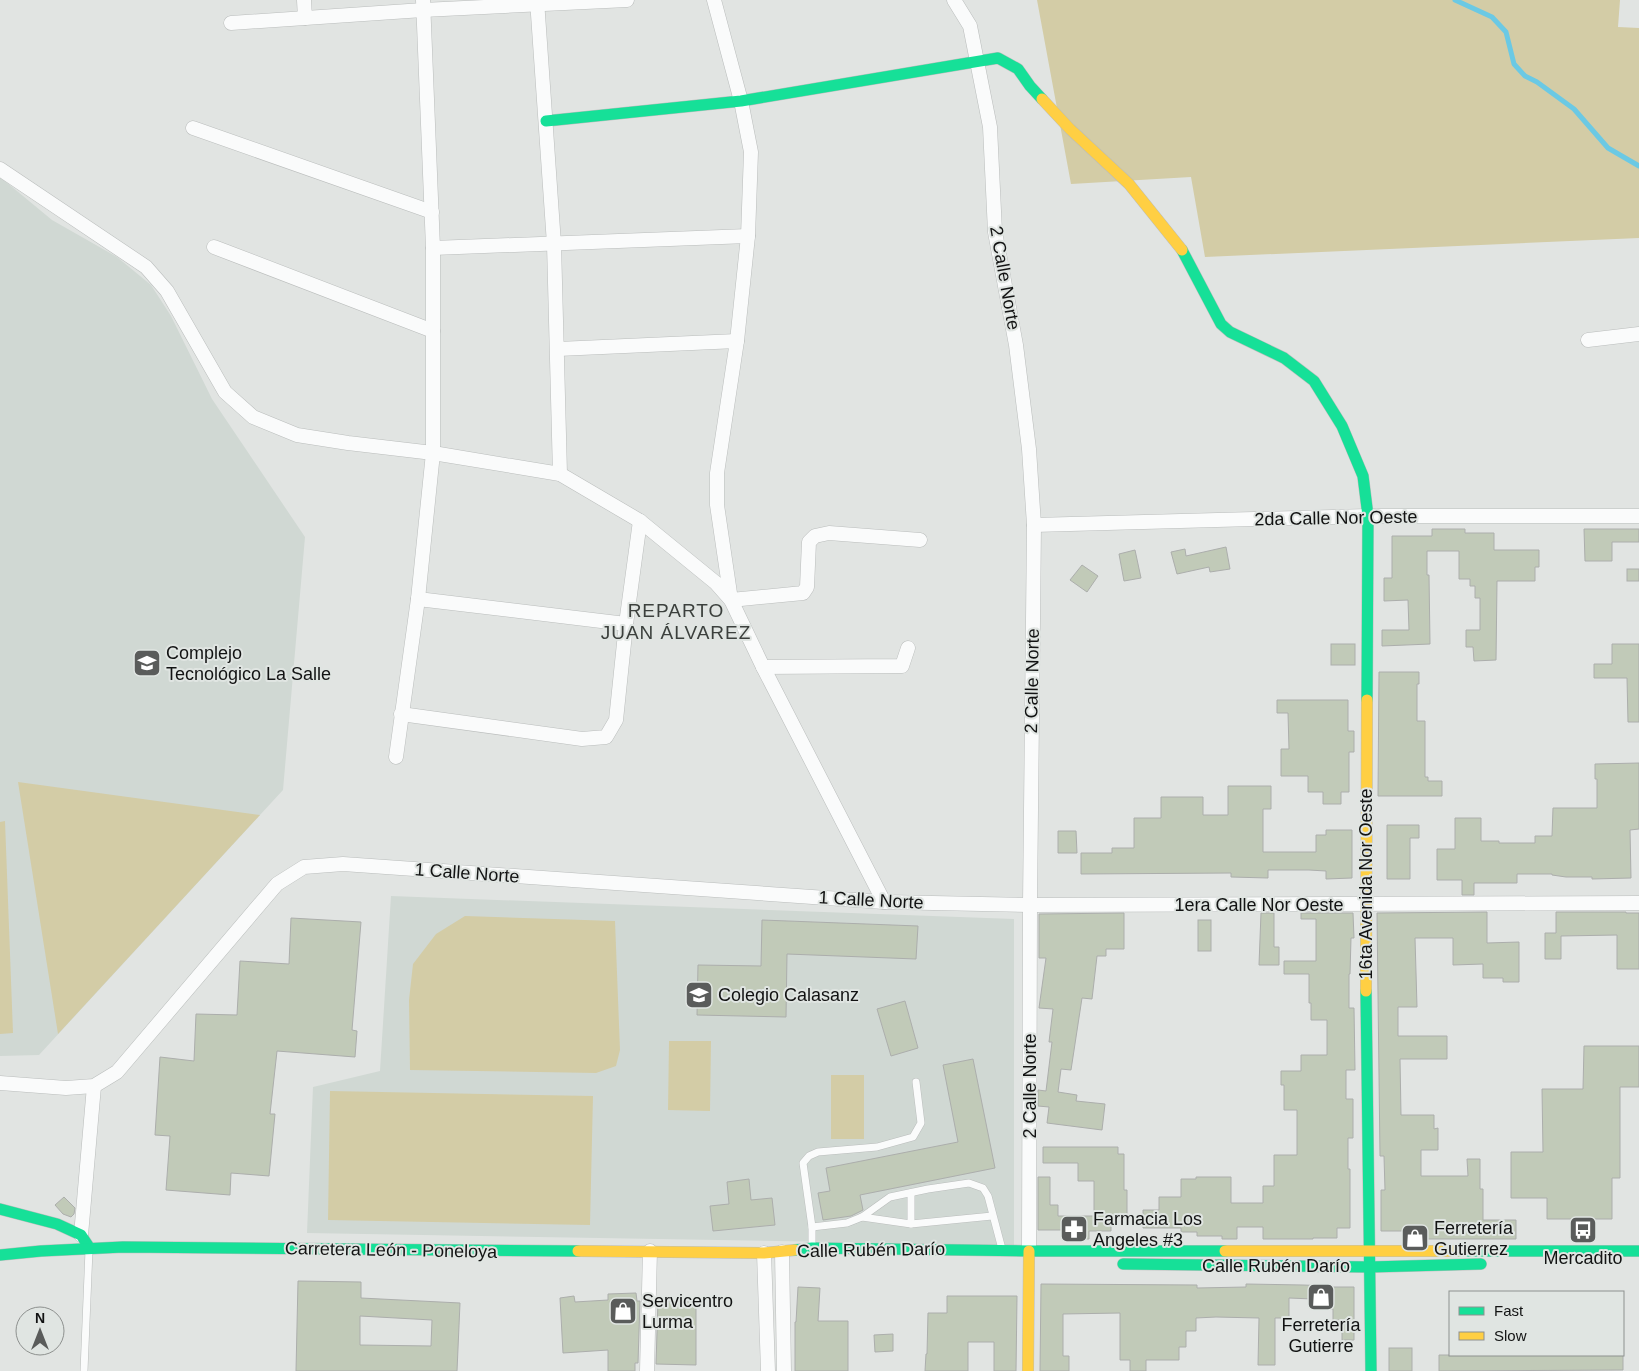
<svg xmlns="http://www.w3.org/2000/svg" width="1639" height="1371" font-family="Helvetica,sans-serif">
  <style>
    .built { fill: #d0d8d3 }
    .green { fill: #d3cca6 }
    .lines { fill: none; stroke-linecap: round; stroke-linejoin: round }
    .stream { stroke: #6bc9e4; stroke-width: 5 }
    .building { fill: #c1cab8; stroke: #acaeac; fill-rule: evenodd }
    .lane-casing { stroke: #babdbc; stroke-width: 8 }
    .street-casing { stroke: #babdbc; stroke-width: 15 }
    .fast-casing { stroke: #babdbc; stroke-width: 12 }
    .slow-casing { stroke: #babdbc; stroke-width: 12 }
    .lane { stroke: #fafbfb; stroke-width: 7 }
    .street { stroke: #fafbfb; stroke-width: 14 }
    .fast { stroke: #16e098; stroke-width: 11 }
    .slow { stroke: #ffcf43; stroke-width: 11 }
    .labels { text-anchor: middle; stroke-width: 4; stroke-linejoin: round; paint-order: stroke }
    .street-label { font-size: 18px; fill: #121313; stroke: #e0e5e2 }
    .poi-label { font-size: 18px; fill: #121313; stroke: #e0e5e2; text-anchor: start }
    .neighbourhood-label { font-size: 19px; letter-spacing: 1px; fill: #3c403d; stroke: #e0e5e2 }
  </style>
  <rect width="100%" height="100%" fill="#e1e4e2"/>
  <g class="built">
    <polygon points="0,177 52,220 117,257 151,285 171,316 212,399 305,537 283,790 39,1055 0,1056"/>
    <polygon points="391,896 1014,919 1014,1245 307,1233 313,1087 380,1071"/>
  </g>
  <g class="green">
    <polygon points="1037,0 1620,0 1618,27 1639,28 1639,238 1205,257 1191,177 1071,184"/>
    <polygon points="18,782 260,815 58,1034"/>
    <polygon points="5,821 13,1033 0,1034 0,822"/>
    <polygon points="465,916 615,921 620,1050 616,1066 596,1073 410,1070 409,1000 413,964 436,934"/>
    <polygon points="669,1041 711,1041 710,1111 668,1110"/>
    <rect x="831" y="1075" width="33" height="64"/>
    <polygon points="330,1091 593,1096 590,1225 328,1220"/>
  </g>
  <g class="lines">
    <polyline class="stream" points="1455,0 1492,17 1506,32 1514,64 1525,76 1537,82 1574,109 1608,148 1639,166"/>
  </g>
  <g class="building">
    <polygon points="1432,529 1465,529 1465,533 1494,533 1494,550 1539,550 1539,567 1535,567 1535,581 1497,581 1496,660 1474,661 1473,647 1466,647 1466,630 1480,630 1480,598 1475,598 1475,586 1470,586 1470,579 1459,579 1459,551 1427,551 1427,575 1429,575 1430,644 1382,646 1382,630 1409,630 1408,600 1384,601 1384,578 1392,578 1392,536 1432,536"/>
    <polygon points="1584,529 1639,529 1639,542 1612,542 1612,561 1585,561"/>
    <polygon points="1226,547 1230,569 1210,572 1209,567 1177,574 1171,552 1185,549 1186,556"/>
    <polygon points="1135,550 1141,578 1124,581 1119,554"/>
    <polygon points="1082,565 1098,576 1087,592 1070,580"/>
    <rect x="1627" y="569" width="12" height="12"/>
    <rect x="1331" y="644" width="24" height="21"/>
    <polygon points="1612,644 1639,644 1639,722 1628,722 1627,678 1594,678 1594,664 1612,664"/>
    <polygon points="1379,672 1419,672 1419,684 1417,684 1417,721 1425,721 1425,777 1428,777 1428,781 1442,781 1442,796 1378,796"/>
    <polygon points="1277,700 1348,700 1348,731 1354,731 1354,752 1349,752 1349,792 1341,792 1341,804 1323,804 1323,792 1308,792 1308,776 1281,776 1281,749 1289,749 1288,713 1277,713"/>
    <polygon points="1639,763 1639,829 1630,830 1631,878 1592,879 1592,877 1566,877 1552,875 1552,874 1517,874 1517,883 1474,883 1474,895 1462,895 1462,880 1437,880 1437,849 1455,849 1455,818 1481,818 1481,841 1499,841 1499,843 1535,843 1535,836 1552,836 1553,808 1597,808 1597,779 1595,779 1595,764"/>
    <polygon points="1228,786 1271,786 1271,809 1263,809 1263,852 1316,852 1316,835 1326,835 1326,830 1352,830 1352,878 1326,879 1326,871 1309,870 1268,870 1268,878 1231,877 1231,873 1081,874 1081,853 1112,853 1112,848 1134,848 1134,818 1161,818 1161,797 1203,797 1203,815 1228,815"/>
    <polygon points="1387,825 1419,825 1419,838 1410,838 1410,879 1387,879"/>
    <polygon points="1058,831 1076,831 1077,853 1058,853"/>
    <polygon points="1487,912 1487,943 1519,942 1519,982 1503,982 1503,978 1483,978 1483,964 1453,965 1453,938 1415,938 1417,1007 1398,1007 1398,1036 1447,1036 1447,1059 1400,1059 1401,1115 1434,1115 1434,1129 1438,1128 1438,1150 1421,1150 1421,1176 1468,1176 1467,1159 1480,1159 1480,1189 1483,1189 1483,1220 1516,1220 1516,1239 1406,1239 1406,1231 1381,1231 1381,1190 1385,1190 1384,1156 1380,1156 1377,913"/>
    <polygon points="1556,912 1626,912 1626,913 1639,913 1639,969 1617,969 1617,935 1561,936 1561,959 1545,959 1545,933 1556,933"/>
    <polygon points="1124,913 1124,949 1106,949 1106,956 1097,956 1092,999 1082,998 1071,1070 1061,1069 1058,1092 1077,1095 1076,1101 1105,1104 1102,1130 1047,1123 1049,1107 1038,1106 1038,1090 1046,1091 1052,1042 1049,1042 1053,1009 1039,1008 1046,958 1039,958 1039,914"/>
    <polygon points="1261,913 1274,913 1274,947 1279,947 1279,965 1259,965"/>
    <polygon points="1301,913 1353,913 1354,938 1351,938 1350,974 1349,974 1349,1008 1354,1008 1355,1070 1346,1070 1346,1099 1353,1099 1353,1138 1348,1138 1348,1169 1350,1169 1350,1228 1337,1228 1337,1238 1313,1238 1313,1239 1263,1239 1263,1227 1237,1227 1237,1239 1222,1239 1222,1236 1197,1236 1197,1232 1181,1232 1181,1228 1143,1228 1143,1210 1159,1210 1159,1197 1181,1197 1181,1179 1196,1179 1196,1177 1231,1177 1231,1203 1263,1203 1263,1186 1274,1186 1274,1155 1297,1155 1297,1110 1284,1110 1284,1085 1281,1085 1281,1071 1301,1071 1301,1055 1327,1055 1327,1020 1311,1020 1311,1003 1309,1003 1309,974 1284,974 1284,961 1316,961 1316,919 1301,919"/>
    <polygon points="291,918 361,922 352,1030 357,1031 355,1057 277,1051 270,1114 275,1114 269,1176 231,1173 230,1195 166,1190 170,1136 155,1135 160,1057 194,1061 196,1014 237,1015 240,961 289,964"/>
    <polygon points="762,920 918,926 916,959 787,954 786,1017 697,1015 698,965 761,966"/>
    <rect x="1198" y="920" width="13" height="31"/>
    <polygon points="905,1001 918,1048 891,1056 877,1009"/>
    <polygon points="1584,1046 1639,1046 1639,1087 1620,1087 1620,1178 1612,1178 1612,1219 1547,1219 1547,1198 1511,1198 1511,1152 1543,1152 1542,1089 1583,1089"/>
    <polygon points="973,1059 995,1168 860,1195 863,1210 851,1216 823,1220 818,1193 830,1191 826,1168 958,1142 943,1065"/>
    <polygon points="1043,1147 1118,1147 1118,1154 1124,1154 1124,1190 1127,1190 1127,1216 1111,1216 1111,1231 1089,1231 1089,1239 1070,1239 1070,1230 1038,1230 1038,1177 1050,1177 1050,1205 1058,1205 1058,1216 1094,1216 1094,1181 1078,1181 1078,1163 1043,1163"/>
    <polygon points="749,1179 751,1200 772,1198 775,1225 713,1231 710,1206 729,1204 727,1182"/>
    <polygon points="64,1197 75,1208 74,1214 71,1217 63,1214 55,1205"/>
    <path d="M298,1281L361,1282V1298L460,1303L457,1371H296ZM360,1316L432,1320L431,1346L360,1345Z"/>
    <polygon points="1041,1284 1197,1285 1197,1288 1246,1287 1246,1284 1303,1285 1329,1286 1329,1287 1354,1287 1354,1340 1342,1340 1342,1320 1333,1320 1333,1309 1313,1308 1313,1299 1289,1298 1289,1318 1275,1318 1275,1365 1258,1365 1259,1318 1216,1317 1196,1318 1196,1331 1186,1331 1186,1347 1179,1347 1179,1360 1146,1360 1146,1371 1130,1371 1130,1360 1120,1360 1120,1313 1063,1314 1063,1356 1069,1356 1069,1371 1040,1371"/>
    <polygon points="798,1287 820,1288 818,1321 848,1321 848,1371 795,1371 795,1322 796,1322"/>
    <polygon points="636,1293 637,1301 640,1301 638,1363 635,1363 635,1371 608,1371 608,1350 563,1353 560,1298 574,1296 575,1302 608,1300 608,1294"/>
    <polygon points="947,1296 1017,1296 1016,1371 994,1371 994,1342 968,1342 968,1371 925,1371 926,1354 927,1354 928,1313 947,1313"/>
    <polygon points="658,1301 696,1302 696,1365 656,1364"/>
    <polygon points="893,1334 893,1351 875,1352 874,1335"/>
    <rect x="1389" y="1348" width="23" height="23"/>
    <polygon points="1439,1355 1623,1355 1623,1370 1439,1371"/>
  </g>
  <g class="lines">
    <g class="lane-casing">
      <g id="lane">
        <polyline points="911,1193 911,1224"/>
        <polyline points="862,1217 911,1224 992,1216"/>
        <polyline points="812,1227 847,1223 862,1217 890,1197 928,1189 969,1183 983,1188 988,1196 1002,1249"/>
        <polyline points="812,1245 812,1227 803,1163 809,1156 818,1152 877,1147 913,1137 921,1123 916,1082"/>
        <polyline points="84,1371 89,1250"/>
      </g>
    </g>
    <g class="street-casing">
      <g id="street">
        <polyline points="304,0 305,18"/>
        <polyline points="537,0 554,244 560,474"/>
        <polyline points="714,0 741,101 751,152 748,236 737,341 717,473 717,505 731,600 803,593 807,587 809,542 815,536 829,533 920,540"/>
        <polyline points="954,0 970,26 990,127 995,232 1016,345 1029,449 1034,525 1030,905 1029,1251"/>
        <polyline points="231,23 423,10 627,0"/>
        <polyline points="193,128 432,212"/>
        <polyline points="0,169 146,267 167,291 225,392 253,417 297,435 348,443 433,453 560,474 640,521 716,583 731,600 763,667 884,902"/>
        <polyline points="214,247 433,331"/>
        <polyline points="433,248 748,236"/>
        <polyline points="1588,340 1639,334"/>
        <polyline points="558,349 737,341"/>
        <polyline points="1034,525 1368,516 1639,516"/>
        <polyline points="418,599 626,624"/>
        <polyline points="763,667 902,666 908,648"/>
        <polyline points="401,714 582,739 606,737 616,720 626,624 640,521"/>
        <polyline points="396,757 418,599 433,453 433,248 423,0"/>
        <polyline points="0,1083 66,1088 94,1086 117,1072 277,884 304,867 343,864 884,902 1030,905 1639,903"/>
        <polyline points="81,1235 94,1086"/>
        <polyline points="782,1252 784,1371"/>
        <polyline points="764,1253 768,1371"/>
        <polyline points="647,1371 650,1251"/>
      </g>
    </g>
    <g class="fast-casing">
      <g id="fast">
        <polyline points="546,121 741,101 998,58 1018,69 1030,86 1042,99"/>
        <polyline points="1182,250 1221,324 1230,332 1284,358 1314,381 1342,426 1363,476 1368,516 1367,700"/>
        <polyline points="1366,991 1371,1371"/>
        <polyline points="0,1209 57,1224 81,1235 89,1247"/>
        <polyline points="795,1250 812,1248 1029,1251 1225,1251"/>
        <polyline points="1458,1251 1639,1251"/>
        <polyline points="0,1255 41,1251 123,1247 578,1251"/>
        <polyline points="1123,1264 1370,1267 1481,1264"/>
      </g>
    </g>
    <g class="slow-casing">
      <g id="slow">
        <polyline points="1042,99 1070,129 1129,184 1182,250"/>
        <polyline points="1366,991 1367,700"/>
        <polyline points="578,1251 764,1253 795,1250"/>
        <polyline points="1225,1251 1458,1251"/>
        <polyline points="1028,1371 1029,1251"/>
      </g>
    </g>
    <use href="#lane" class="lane"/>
    <use href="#street" class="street"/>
    <use href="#fast" class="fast"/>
    <use href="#slow" class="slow"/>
  </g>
  <defs>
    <g id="university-square" transform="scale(1.4375)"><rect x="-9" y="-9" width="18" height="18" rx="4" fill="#5a5c5b" stroke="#e0e5e2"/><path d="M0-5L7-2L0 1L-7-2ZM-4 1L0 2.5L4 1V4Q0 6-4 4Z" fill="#fff"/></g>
    <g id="school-square" transform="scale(1.4375)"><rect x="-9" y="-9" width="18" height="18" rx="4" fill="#5a5c5b" stroke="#e0e5e2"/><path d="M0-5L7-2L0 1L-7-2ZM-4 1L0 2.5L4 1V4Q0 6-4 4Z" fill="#fff"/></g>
    <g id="pharmacy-square" transform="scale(1.4375)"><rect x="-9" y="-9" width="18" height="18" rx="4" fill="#5a5c5b" stroke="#e0e5e2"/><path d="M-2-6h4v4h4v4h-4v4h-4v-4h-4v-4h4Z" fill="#fff"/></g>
    <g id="bus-square" transform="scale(1.4375)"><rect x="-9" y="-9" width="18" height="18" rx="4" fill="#5a5c5b" stroke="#e0e5e2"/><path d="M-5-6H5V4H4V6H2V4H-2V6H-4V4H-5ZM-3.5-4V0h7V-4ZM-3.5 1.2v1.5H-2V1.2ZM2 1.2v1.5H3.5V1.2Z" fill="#fff"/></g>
    <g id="shop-square" transform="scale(1.4375)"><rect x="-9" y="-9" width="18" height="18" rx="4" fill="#5a5c5b" stroke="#e0e5e2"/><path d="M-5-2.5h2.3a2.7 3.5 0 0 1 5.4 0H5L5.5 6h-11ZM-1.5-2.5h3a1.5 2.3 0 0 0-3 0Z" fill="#fff"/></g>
  </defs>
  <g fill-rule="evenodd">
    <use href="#university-square" x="147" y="663"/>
    <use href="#school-square" x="699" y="995"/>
    <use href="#pharmacy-square" x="1074" y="1229"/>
    <use href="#bus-square" x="1583" y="1230"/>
    <use href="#shop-square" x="1415" y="1238"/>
    <use href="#shop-square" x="1321" y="1297"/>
    <use href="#shop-square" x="623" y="1311"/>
  </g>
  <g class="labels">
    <g class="street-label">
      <text transform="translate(1005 278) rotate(80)" y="6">2 Calle Norte</text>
      <text transform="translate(1336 518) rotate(-1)" y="6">2da Calle Nor Oeste</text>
      <text transform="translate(1032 681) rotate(-89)" y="6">2 Calle Norte</text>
      <text transform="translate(467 873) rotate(4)" y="6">1 Calle Norte</text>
      <text transform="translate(1366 884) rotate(-90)" y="6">16ta Avenida Nor Oeste</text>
      <text transform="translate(871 900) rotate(3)" y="6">1 Calle Norte</text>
      <text x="1259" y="911">1era Calle Nor Oeste</text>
      <text transform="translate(1030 1086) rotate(-90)" y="6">2 Calle Norte</text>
      <text transform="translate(391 1250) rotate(1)" y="6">Carretera León - Poneloya</text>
      <text transform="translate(871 1250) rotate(-1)" y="6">Calle Rubén Darío</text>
      <text x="1276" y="1272">Calle Rubén Darío</text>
    </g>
    <g class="poi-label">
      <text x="166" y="659">Complejo<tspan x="166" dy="21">Tecnológico La Salle</tspan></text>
      <text x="718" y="1001">Colegio Calasanz</text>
      <text x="1093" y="1225">Farmacia Los<tspan x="1093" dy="21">Angeles #3</tspan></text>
      <text x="1434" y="1234">Ferretería<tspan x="1434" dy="21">Gutierrez</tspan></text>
      <text x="1583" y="1264" text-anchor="middle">Mercadito</text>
      <text x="642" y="1307">Servicentro<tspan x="642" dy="21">Lurma</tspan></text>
      <text x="1321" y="1331" text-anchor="middle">Ferretería<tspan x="1321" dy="21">Gutierre</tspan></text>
    </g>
    <g class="neighbourhood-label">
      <text x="676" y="617">REPARTO<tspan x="676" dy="22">JUAN ÁLVAREZ</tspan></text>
    </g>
  </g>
  <rect x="1449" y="1291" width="175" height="65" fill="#e0e5e2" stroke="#8e918f"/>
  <rect x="1459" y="1307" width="25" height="8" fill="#16e098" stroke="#8e918f"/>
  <text x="1494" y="1316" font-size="15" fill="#121313">Fast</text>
  <rect x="1459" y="1332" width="25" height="8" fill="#ffcf43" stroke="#8e918f"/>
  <text x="1494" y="1341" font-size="15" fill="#121313">Slow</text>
  <g transform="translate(40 1331)"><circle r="24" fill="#e0e5e2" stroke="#8e918f"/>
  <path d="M0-4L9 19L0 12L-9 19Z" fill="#5a5c5b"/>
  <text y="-8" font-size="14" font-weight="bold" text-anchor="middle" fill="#121313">N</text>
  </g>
</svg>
